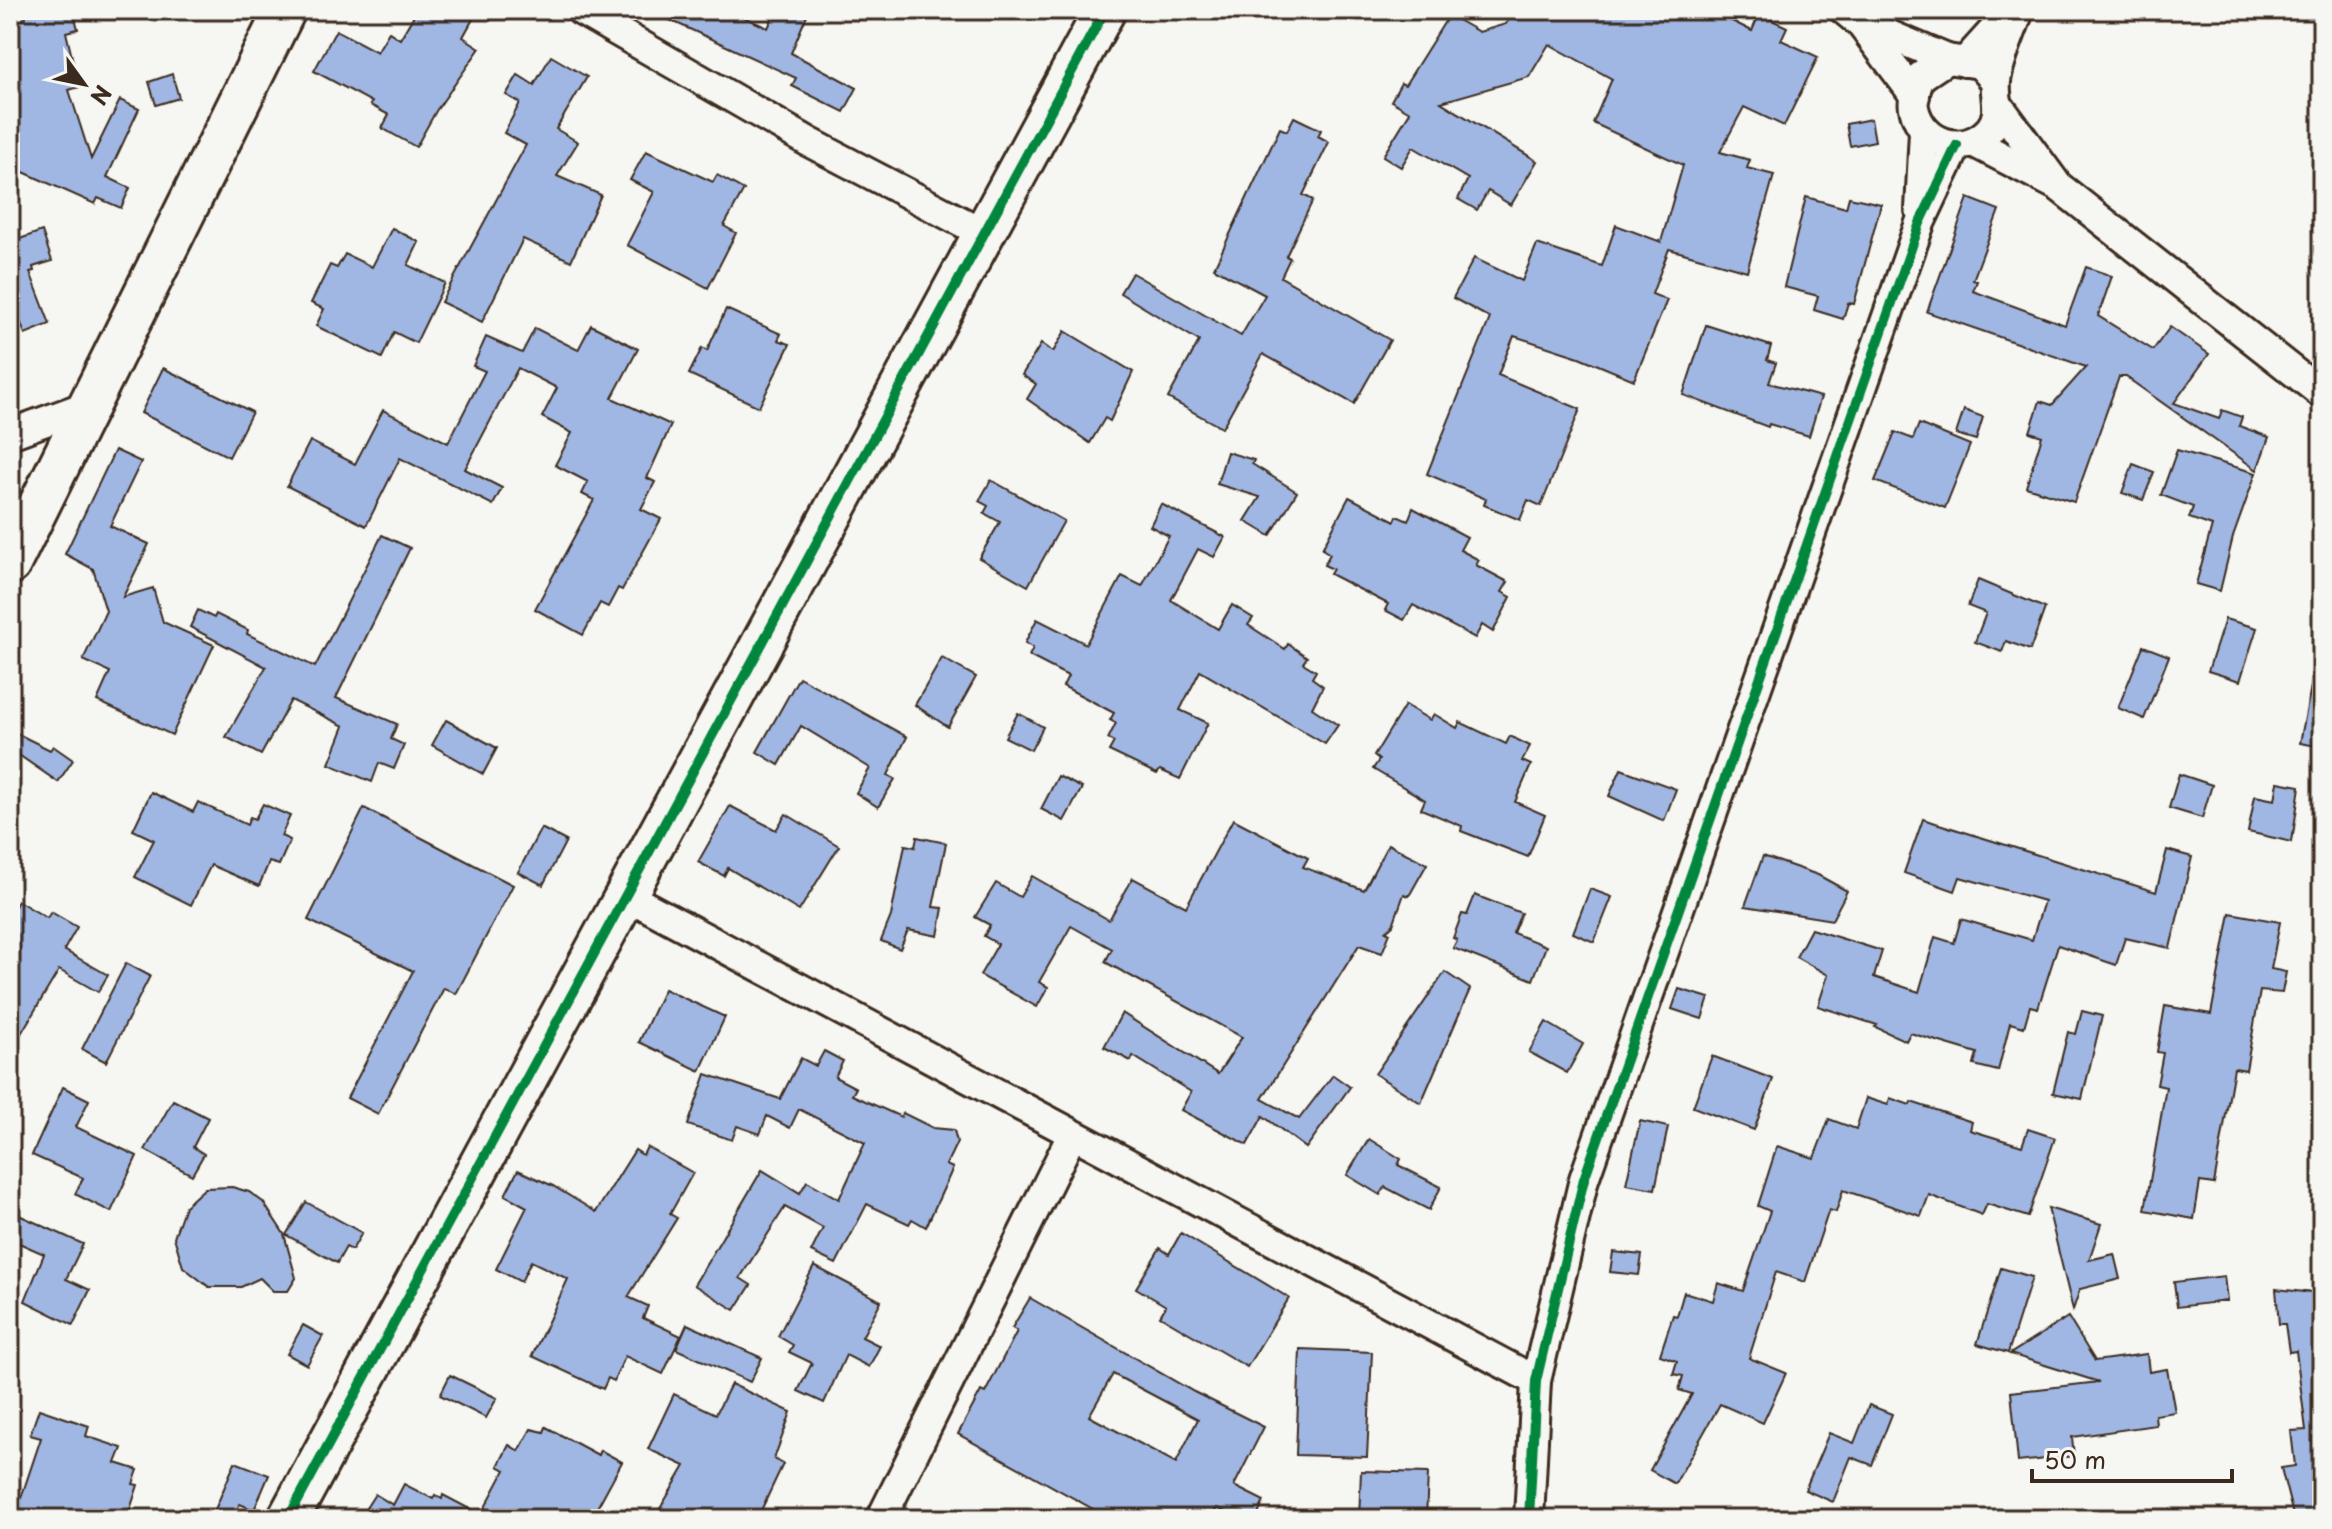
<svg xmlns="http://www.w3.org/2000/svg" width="2332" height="1529" font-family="'Playpen Sans',sans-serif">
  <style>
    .building { fill: #a0b7e4; stroke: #3b2a1e; stroke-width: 2; fill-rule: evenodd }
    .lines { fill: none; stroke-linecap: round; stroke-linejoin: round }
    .street-casing { stroke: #3b2a1e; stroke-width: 34 }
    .secondary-casing { stroke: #3b2a1e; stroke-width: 46 }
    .street { stroke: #f6f6f2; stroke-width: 28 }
    .secondary { stroke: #f6f6f2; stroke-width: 40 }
    .cycleway-casing { stroke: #f6f6f2; stroke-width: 15 }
    .cycleway { stroke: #00873e; stroke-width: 10 }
  </style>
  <rect width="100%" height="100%" fill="#f6f6f2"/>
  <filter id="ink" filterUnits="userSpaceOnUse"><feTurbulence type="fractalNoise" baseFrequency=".0125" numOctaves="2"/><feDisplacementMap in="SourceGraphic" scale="16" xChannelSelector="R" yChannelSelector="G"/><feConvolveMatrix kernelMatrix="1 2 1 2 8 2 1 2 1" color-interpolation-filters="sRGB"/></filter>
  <g filter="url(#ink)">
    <g class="building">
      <polygon points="24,10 73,10 78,29 66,32 79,87 69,90 91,159 120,100 139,109 107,177 130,188 121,208 98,198 95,204 10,166 10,22 26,18"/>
      <polygon points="417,10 478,10 463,37 480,48 436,111 416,147 382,128 389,115 370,105 372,102 314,71 336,30 377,52 389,32 400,39"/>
      <polygon points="648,10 728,10 768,28 776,10 809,10 791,53 857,88 844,112 792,86 796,78"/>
      <polygon points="1514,10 1710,10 1752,31 1759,14 1787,27 1781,40 1818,57 1784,126 1744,107 1720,152 1750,160 1747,168 1774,175 1747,271 1669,249 1652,294 1667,300 1634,380 1579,357 1514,336 1498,375 1580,409 1541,506 1528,500 1520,520 1484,505 1486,499 1427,474 1490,318 1453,298 1474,258 1522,281 1537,244 1602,266 1616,225 1661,242 1683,165 1593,123 1612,79 1549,44 1529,77 1441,102 1537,161 1511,205 1488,191 1477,210 1458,199 1468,179 1413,147 1401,167 1383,156 1410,112 1391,101 1401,83 1405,85 1449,15 1479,32 1506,24"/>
      <polygon points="551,56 587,77 556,129 578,142 557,176 601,195 571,261 523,239 482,322 441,302 526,145 504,133 520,103 506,95 518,75 534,85"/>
      <polygon points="172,74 179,98 156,105 149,82"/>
      <polygon points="1294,117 1321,130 1318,136 1329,142 1303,195 1313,200 1286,256 1290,258 1281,277 1390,340 1354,404 1263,354 1222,428 1168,398 1199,341 1120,293 1132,273 1241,336 1265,295 1214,268 1280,128 1287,131"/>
      <polygon points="1871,119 1875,141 1850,146 1846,124"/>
      <polygon points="646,151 713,182 717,175 744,190 724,226 736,233 708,288 627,245 654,192 630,180"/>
      <polygon points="1806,197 1846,208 1849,197 1881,204 1854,304 1848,303 1843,319 1814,310 1818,296 1784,287"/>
      <polygon points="1968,198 1999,210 1973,280 1977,281 1973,291 2065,325 2086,267 2112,276 2098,316 2153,350 2170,327 2209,354 2174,403 2219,419 2222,410 2242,417 2239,426 2269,437 2257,470 2126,377 2119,377 2074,502 2026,487 2042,436 2030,432 2040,401 2052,405 2086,367 1927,312"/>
      <polygon points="10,226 17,240 42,231 52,261 33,267 34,271 30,272 50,324 25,334 10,295"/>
      <polygon points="392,228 419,242 408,265 445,283 416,343 394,332 382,358 316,326 324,309 311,303 330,265 337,268 345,254 372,267"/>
      <polygon points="726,309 781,334 778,340 790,344 759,407 689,374 702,348 707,351"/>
      <polygon points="591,325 638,349 612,398 671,425 647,478 655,482 641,509 661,519 622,590 618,588 608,607 600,603 583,635 535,609 594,500 582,494 588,482 555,465 572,433 542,417 557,388 518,368 465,469 502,488 493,505 400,458 366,526 287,486 310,441 355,464 383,410 448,443 485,371 473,366 486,337 522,353 535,328 578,350"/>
      <polygon points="1706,325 1771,346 1767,360 1776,363 1769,383 1821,397 1809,436 1769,424 1768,427 1683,395"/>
      <polygon points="1065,331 1133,372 1110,421 1105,418 1090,443 1027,399 1036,384 1022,375 1041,344 1053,352"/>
      <polygon points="163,368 252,412 229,457 141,413"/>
      <polygon points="1964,410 1983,417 1976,440 1956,434"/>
      <polygon points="1919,424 1970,445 1945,508 1875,481 1895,432 1913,439"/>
      <polygon points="115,450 141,462 110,526 149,544 123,597 153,588 163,622 214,645 172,735 97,701 110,672 83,660 106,611 93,569 65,554"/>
      <polygon points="2177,450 2256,473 2233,537 2220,591 2196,584 2212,526 2189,518 2193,507 2161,495"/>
      <polygon points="1227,452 1254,460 1252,464 1297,492 1270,536 1245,521 1260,497 1217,484"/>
      <polygon points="2133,464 2154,472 2143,500 2122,493"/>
      <polygon points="991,480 1064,521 1028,586 979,558 1000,522 984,513 988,506 979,501"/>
      <polygon points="1349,497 1395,521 1397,516 1408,521 1413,508 1467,537 1460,550 1479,560 1476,565 1508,582 1502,592 1511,597 1493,632 1482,625 1475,638 1413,605 1404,620 1385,610 1388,604 1330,574 1333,569 1324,565 1330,554 1322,549"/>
      <polygon points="1161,504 1225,537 1214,557 1198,549 1171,600 1218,629 1232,605 1253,618 1248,625 1285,649 1288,644 1307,657 1303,663 1316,671 1312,678 1323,686 1312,708 1338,725 1325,744 1200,671 1180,710 1208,723 1180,779 1160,770 1157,774 1109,751 1114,742 1108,739 1116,723 1110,720 1114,713 1063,686 1068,676 1029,656 1033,648 1025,643 1037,619 1086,644 1122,576 1142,586 1169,536 1150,526"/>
      <polygon points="382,535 410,548 336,698 397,724 391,739 404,745 394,769 379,763 372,782 329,764 344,726 291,700 261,755 226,737 266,667 190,627 198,610 214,618 216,614 248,630 247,634 315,667"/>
      <polygon points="1978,580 2045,608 2030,650 2006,641 2002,652 1975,642 1986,613 1968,606"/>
      <polygon points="2225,619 2257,628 2240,681 2208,671"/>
      <polygon points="2143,646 2169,656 2144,719 2118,708"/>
      <polygon points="942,658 976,677 948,727 915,705"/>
      <polygon points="799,677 907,737 888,775 895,779 878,807 856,793 870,768 801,726 779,765 757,752"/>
      <polygon points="2312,681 2322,682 2322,747 2300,743"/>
      <polygon points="1405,705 1430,720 1434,714 1457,728 1460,722 1506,744 1510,736 1530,746 1522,761 1531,765 1515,802 1545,815 1528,857 1461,831 1462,826 1421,809 1425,800 1373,769 1379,760 1374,756"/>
      <polygon points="1018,713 1043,727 1031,750 1005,737"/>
      <polygon points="446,720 497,748 483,774 432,745"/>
      <polygon points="10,730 50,750 53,746 73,760 58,782 10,749"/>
      <polygon points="1621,769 1676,789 1664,821 1609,796"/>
      <polygon points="2179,774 2212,785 2202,818 2169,808"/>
      <polygon points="1058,776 1082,788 1064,821 1041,809"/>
      <polygon points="2278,782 2300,786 2292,842 2248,832 2255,796 2275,800"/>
      <polygon points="151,792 193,812 198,802 247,825 250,817 255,819 263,804 290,816 281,836 290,840 279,865 269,862 259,886 211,865 191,905 135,877 154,840 133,830"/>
      <polygon points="730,806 776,830 786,814 839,846 799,911 728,868 724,876 698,862"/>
      <polygon points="364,808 513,885 456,994 444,988 378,1114 347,1098 413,971 308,920"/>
      <polygon points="1233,819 1308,858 1303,867 1364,890 1388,844 1427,864 1409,896 1404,894 1393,925 1386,931 1390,933 1382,953 1359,945 1262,1099 1299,1119 1333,1075 1350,1087 1306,1148 1263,1116 1247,1145 1181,1110 1191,1092 1133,1056 1131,1061 1104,1047 1122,1013 1218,1074 1242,1037 1105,962 1112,949 1071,926 1039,982 1048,987 1037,1007 980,975 998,944 984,936 990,925 975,917 996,883 1020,897 1032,876 1109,920 1133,878 1186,907"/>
      <polygon points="1923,819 2156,892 2167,850 2192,857 2170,948 2125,938 2116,965 2058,945 2038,1008 2030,1006 2024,1027 2010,1023 1998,1071 1974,1065 1977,1053 1910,1033 1906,1041 1875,1027 1877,1025 1818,1006 1828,975 1796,957 1811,929 1882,951 1874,977 1919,992 1935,937 1954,943 1961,919 2032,940 2044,901 1960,877 1955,891 1904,873"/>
      <polygon points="541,828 566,841 543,885 518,872"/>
      <polygon points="917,837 946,843 933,907 943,908 938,936 908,930 900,949 881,941 891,916 905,845 915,847"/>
      <polygon points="1763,856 1818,875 1847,891 1832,920 1745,906"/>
      <polygon points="1590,889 1612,897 1594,942 1573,933"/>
      <polygon points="1475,895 1521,913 1513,933 1546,946 1533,980 1453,948 1457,940 1453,938 1462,914 1467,915"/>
      <polygon points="18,901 47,918 51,912 77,927 64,950 108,975 98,992 59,970 10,1052 10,915"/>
      <polygon points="2230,913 2280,922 2271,969 2286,972 2282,993 2260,991 2246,1070 2234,1068 2214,1184 2200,1182 2194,1219 2145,1210 2166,1087 2157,1085 2163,1053 2157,1052 2165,1006 2211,1014"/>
      <polygon points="126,963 150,976 106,1062 82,1049"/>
      <polygon points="1445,972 1470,989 1421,1103 1375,1074"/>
      <polygon points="664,989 725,1017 700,1071 639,1042"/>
      <polygon points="1679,989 1709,998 1702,1019 1672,1009"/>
      <polygon points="2082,1011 2102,1016 2082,1099 2053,1093 2068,1032 2076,1034"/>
      <polygon points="1546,1022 1583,1044 1567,1073 1529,1052"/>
      <polygon points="824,1051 843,1061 835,1077 856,1088 852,1095 901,1117 903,1113 933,1128 954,1130 957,1142 946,1165 953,1168 926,1227 912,1219 909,1224 867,1204 836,1264 811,1252 823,1228 785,1207 740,1278 751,1285 735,1310 694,1285 762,1170 800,1193 807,1181 839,1199 865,1143 799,1109 790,1128 767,1116 760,1134 737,1126 732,1140 688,1125 706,1074 780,1099 801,1058 816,1066"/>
      <polygon points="1712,1056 1773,1079 1754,1130 1693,1107"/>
      <polygon points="63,1087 89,1100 76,1127 137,1156 111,1212 75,1194 83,1178 32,1155"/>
      <polygon points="1866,1098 1888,1105 1890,1098 1910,1105 1911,1102 1972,1122 1970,1130 2022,1146 2028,1129 2055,1138 2028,1217 1987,1204 1982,1215 1929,1195 1921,1216 1843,1190 1836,1212 1829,1210 1805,1282 1776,1272 1749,1358 1786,1373 1763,1423 1720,1404 1675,1484 1650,1470 1692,1394 1679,1390 1683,1376 1673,1374 1677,1361 1660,1355 1673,1315 1677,1316 1684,1292 1713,1301 1718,1283 1743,1291 1770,1211 1758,1206 1777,1146 1814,1158 1829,1119 1856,1129"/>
      <polygon points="173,1100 208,1118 193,1147 204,1154 192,1175 145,1150"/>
      <polygon points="1640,1121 1668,1127 1655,1189 1626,1184"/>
      <polygon points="1369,1139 1401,1159 1398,1165 1441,1187 1429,1210 1385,1187 1380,1195 1347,1175"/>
      <polygon points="647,1147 693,1173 670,1214 677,1218 628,1297 648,1306 643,1318 681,1336 663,1374 625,1356 614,1381 608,1378 603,1389 532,1356 568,1279 531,1261 521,1282 496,1269 527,1207 505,1195 518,1170 553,1186 596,1212 635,1150 643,1155"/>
      <polygon points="232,1187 249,1192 263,1202 284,1234 296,1278 288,1291 273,1291 260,1278 241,1287 209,1287 183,1267 174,1237 185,1206 205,1188"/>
      <polygon points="306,1202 362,1233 352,1250 346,1247 337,1263 286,1235"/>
      <polygon points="2048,1208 2101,1224 2089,1260 2114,1254 2120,1279 2080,1289 2073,1310"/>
      <polygon points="10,1211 83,1244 66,1279 90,1290 73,1325 25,1301 44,1254 10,1239"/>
      <polygon points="1181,1233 1289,1298 1247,1367 1160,1316 1166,1306 1136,1288 1160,1248 1169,1254"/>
      <polygon points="1613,1252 1642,1255 1639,1275 1610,1272"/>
      <polygon points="814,1266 881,1301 862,1337 880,1346 869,1367 846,1355 824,1403 798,1391 812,1363 789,1352 793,1345 778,1336"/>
      <polygon points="2001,1268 2032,1277 2008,1353 1977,1344"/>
      <polygon points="2224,1276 2227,1301 2177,1307 2174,1282"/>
      <polygon points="2276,1289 2322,1294 2322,1519 2294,1519 2281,1468 2295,1466 2291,1431 2306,1430 2296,1351 2289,1352 2285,1324 2279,1324"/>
      <path d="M1030,1298L1194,1392L1264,1427L1234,1486L1264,1501L1256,1519H1240L1217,1508L1210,1519H1111L958,1434L981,1391L985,1393L1017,1331L1012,1328ZM1113,1374L1198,1419L1176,1463L1089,1416Z"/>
      <polygon points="2068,1317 2095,1361 2147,1354 2149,1372 2167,1369 2175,1412 2155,1415 2156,1425 2072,1437 2074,1456 2018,1462 2011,1392 2099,1382 2010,1354"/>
      <polygon points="687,1324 762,1358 750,1382 676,1349"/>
      <polygon points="303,1325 323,1336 307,1365 287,1354"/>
      <polygon points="1300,1349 1372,1352 1367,1457 1296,1455"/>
      <polygon points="450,1375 497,1398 486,1418 440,1395"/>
      <polygon points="731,1384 791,1412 774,1459 783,1464 757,1519 654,1519 685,1466 648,1449 674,1394 716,1414"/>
      <polygon points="1869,1405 1892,1414 1872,1465 1851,1457 1833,1502 1805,1490 1829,1433 1854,1443"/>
      <polygon points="39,1409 89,1426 86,1436 122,1448 116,1463 138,1470 133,1484 138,1485 127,1519 14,1519 41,1438 30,1435"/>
      <polygon points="546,1427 598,1455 600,1450 622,1462 591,1519 359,1519 375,1494 393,1505 404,1484 433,1499 435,1495 442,1499 443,1495 481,1515 505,1470 498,1466 509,1445 519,1451 531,1429 544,1432"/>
      <polygon points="235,1462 269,1475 254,1510 240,1504 231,1519 214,1512"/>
      <polygon points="1361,1471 1428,1473 1426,1519 1359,1519"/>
    </g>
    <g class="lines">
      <g class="street-casing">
        <g id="street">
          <polyline points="580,10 809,142 983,233"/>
          <polyline points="1844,10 1861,24 1915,96"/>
          <polyline points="1863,24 1947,59"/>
          <polyline points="1965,62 2012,10"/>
          <path d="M1996,82L1980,64L1947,59L1920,77C1917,86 1912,99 1914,108C1922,144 1964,158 1990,129C2003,113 1994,98 1996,81C1999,58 2012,32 2019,10"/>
          <polyline points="1999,106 2055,182"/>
          <polyline points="1973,142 2058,186 2322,394"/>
          <polyline points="1920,210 1924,131"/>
          <polyline points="10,434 89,405"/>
          <polyline points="627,896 1536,1381"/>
          <polyline points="881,1519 1072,1135"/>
          <polyline points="1529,1519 1536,1381 1584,1179 1920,223 1957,145"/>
        </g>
      </g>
      <g class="secondary-casing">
        <g id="secondary">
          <polyline points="10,564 285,10"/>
          <polyline points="288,1519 1105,10"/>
        </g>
      </g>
      <use href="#street" class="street"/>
      <use href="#secondary" class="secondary"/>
      <g class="cycleway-casing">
        <g id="cycleway">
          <polyline points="288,1519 1105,10"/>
          <polyline points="1529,1519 1536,1381 1584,1179 1920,223 1957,145"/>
        </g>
      </g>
      <use href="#cycleway" class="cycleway"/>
    </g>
  </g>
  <rect width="2332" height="1529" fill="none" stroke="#f6f6f2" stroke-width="40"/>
  <rect x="20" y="20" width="2292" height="1489" fill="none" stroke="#3b2a1e" stroke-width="3" filter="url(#ink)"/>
  <g transform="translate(84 84) rotate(123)" stroke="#f6f6f2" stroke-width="6" paint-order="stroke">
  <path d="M0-6L14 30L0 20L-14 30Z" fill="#3b2a1e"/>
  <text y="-12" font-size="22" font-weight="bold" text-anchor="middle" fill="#3b2a1e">N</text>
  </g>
  <path d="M2032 1469v12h200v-12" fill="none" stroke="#3b2a1e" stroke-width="4"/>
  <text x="2044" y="1469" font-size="24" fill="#3b2a1e" stroke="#f6f6f2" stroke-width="6" paint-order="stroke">50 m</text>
</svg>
